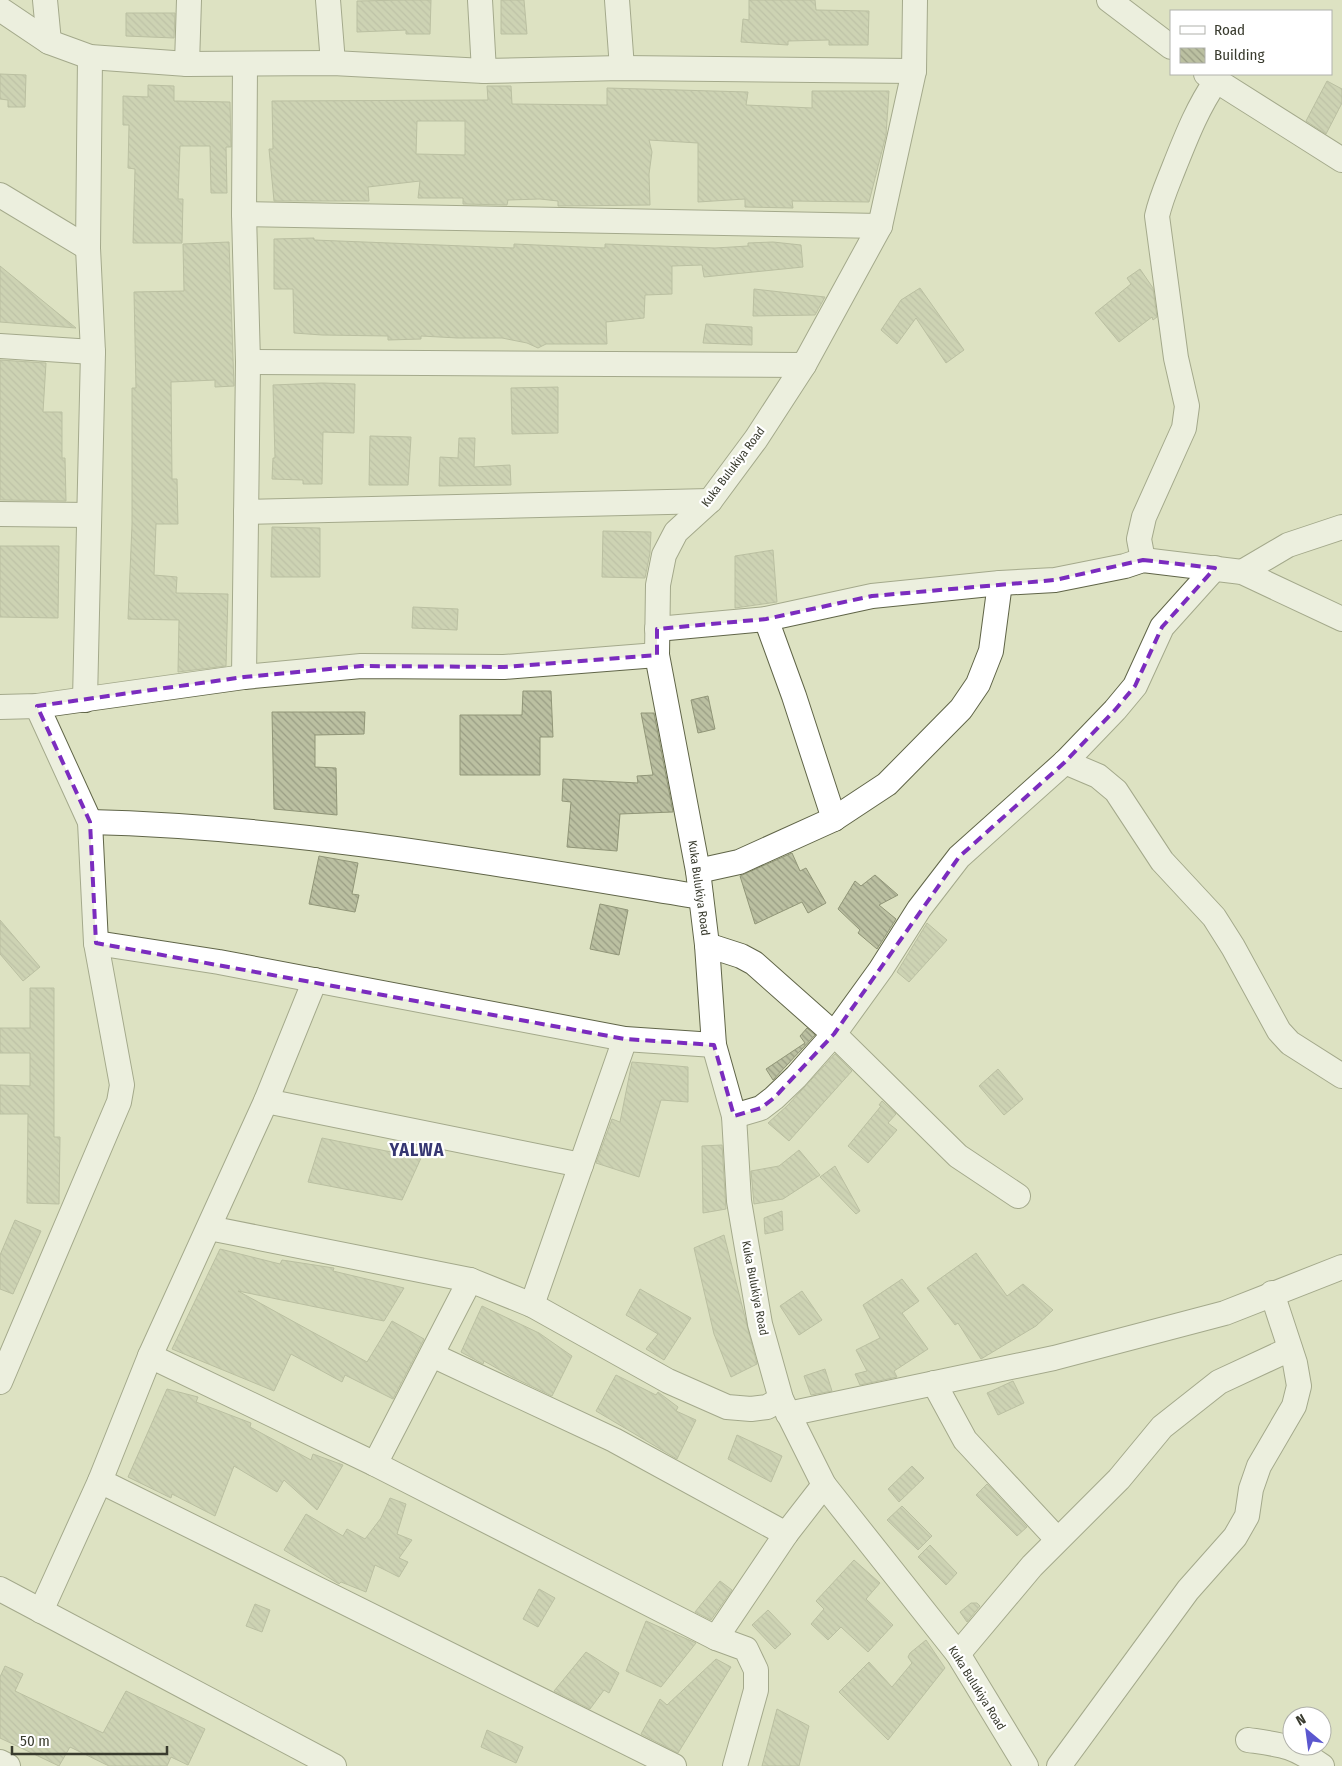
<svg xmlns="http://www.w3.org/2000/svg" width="1342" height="1766" font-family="'Fira Sans Condensed',sans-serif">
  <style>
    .building { fill: url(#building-back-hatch); stroke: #919678; fill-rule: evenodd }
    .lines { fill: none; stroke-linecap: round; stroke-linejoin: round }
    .street-casing { stroke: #606548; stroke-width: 26 }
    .street { stroke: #fff; stroke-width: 24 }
    .marked { fill: none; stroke: #7b2cbf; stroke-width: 4; stroke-dasharray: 10 6; stroke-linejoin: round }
    .labels { text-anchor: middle; stroke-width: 4.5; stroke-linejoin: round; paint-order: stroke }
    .street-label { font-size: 12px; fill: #393b2e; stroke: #fff }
    .district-label { font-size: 18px; font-weight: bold; letter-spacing: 1px; fill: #363672; stroke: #fff }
  </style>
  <defs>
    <pattern id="building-back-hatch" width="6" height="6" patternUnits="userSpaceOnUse" patternTransform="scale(1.25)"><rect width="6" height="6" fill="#bbc0a1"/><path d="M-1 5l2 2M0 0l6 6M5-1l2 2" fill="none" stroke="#999d84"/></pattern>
  </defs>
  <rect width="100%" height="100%" fill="#dde2c2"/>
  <g class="building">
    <polygon points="407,0 431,0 430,34 406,34 406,30 357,32 357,1"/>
    <polygon points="501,0 524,0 527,34 501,34"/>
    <polygon points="749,0 815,0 816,10 869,11 868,45 829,45 829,40 788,41 788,45 741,42 743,19 749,20"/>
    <polygon points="126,13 175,13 174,38 126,36"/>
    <polygon points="0,74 26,75 25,107 8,107 8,100 0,99"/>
    <polygon points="1327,81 1342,89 1342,103 1326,134 1306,121"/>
    <polygon points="148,85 174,86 174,101 230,102 231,147 226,147 227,193 211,193 210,146 180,146 178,199 183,199 182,243 133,243 135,169 128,168 129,125 123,125 123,96 148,97"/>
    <path d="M487,86H511L512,104L607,105V88L748,92L746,105L812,108V91H889L886,135L869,202L792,201L793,208L745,207V199L698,202V143L649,140L652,152L649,174L650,205L558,206V201L540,199L508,200L507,205L463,204V198H418L420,181L368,187L369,201H274L269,149H273L272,101L488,100ZM417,121H465V155L416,154Z"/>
    <polygon points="314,238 314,240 514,248 514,244 605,248 605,244 715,248 748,246 748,243 773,242 801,245 803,267 704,277 702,265 672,266 672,294 645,295 644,318 606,322 607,344 546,344 538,348 527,343 502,338 458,338 421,336 421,339 388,340 388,336 322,335 294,333 293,289 274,289 274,239"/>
    <polygon points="229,242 234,386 215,387 215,380 171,382 172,479 177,479 178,524 156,524 154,575 177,577 176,593 228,594 226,666 178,672 179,620 128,619 132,525 132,388 136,388 134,292 184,291 183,244"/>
    <polygon points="0,266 76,328 0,322"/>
    <polygon points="1140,269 1153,288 1157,317 1153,320 1152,317 1119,342 1095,313 1131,284 1127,278"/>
    <polygon points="920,288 964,350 946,363 916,318 897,344 881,330 901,300"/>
    <polygon points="754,289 825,297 815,315 753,316"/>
    <polygon points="706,324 752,327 752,345 703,343"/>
    <polygon points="0,360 46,363 43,412 62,412 62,458 65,458 66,501 0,500"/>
    <polygon points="322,383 355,384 354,433 323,432 322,484 303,484 303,480 272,479 273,458 275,458 273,385"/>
    <polygon points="558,387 558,433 512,434 511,388"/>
    <polygon points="370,436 411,437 408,485 369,485"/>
    <polygon points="459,438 475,438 474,467 510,465 511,485 439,486 440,457 458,458"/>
    <polygon points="272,527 320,528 320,577 271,577"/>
    <polygon points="603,531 651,532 650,553 645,578 602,577"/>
    <polygon points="0,546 59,546 58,618 0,617"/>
    <polygon points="773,550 777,602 735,608 735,556"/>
    <polygon points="413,607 458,609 457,630 412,628"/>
    <polygon points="523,691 551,691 553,737 540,737 540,775 460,775 460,715 522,715"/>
    <polygon points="708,696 715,729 698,733 691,700"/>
    <polygon points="272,712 365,712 364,734 315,735 315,767 336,768 337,815 274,809"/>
    <polygon points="641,713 654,713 673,812 620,814 617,851 567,847 571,802 562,801 563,779 638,783 637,776 653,775"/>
    <polygon points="792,853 800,871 806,868 826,903 808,913 802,902 755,924 740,876"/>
    <polygon points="319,856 358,863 352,894 359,895 355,912 309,904"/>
    <polygon points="875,875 898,895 879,905 896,919 877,949 858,933 860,930 838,909 855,881 861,886"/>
    <polygon points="600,904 628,910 619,955 590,949"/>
    <polygon points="0,920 40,967 23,981 0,954"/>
    <polygon points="927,923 947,940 909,982 897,972"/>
    <polygon points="30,988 54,988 54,1137 60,1137 59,1204 27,1203 28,1114 0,1114 0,1085 30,1086 30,1053 0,1053 0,1028 30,1028"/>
    <polygon points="807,1028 815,1035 773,1080 766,1069 805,1043 800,1036"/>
    <polygon points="835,1054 852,1071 789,1141 768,1123 788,1105"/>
    <polygon points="632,1062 688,1067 688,1102 661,1100 639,1177 596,1163 612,1119 620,1122"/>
    <polygon points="998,1069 1023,1099 1004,1115 979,1086"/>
    <polygon points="882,1101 896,1114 888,1123 897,1130 868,1163 848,1146 881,1106 879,1105"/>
    <polygon points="322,1138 421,1158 402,1200 308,1182"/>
    <polygon points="722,1145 726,1209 703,1213 702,1146"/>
    <polygon points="799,1150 820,1175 783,1199 754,1204 751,1171 779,1166"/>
    <polygon points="835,1166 860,1211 856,1214 820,1177"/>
    <polygon points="782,1211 783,1230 765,1234 764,1218"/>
    <polygon points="15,1220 41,1231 13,1294 0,1289 0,1255"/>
    <polygon points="724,1235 757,1364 731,1377 714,1334 694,1248"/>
    <polygon points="220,1249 280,1264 282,1260 334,1268 333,1271 404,1288 384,1321 238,1291 367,1362 392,1321 424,1339 393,1399 345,1375 342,1382 291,1354 274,1391 172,1349"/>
    <polygon points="976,1253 1007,1296 1023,1284 1053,1310 1036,1326 981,1359 958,1323 955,1325 927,1288"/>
    <polygon points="902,1279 919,1301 902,1313 928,1349 894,1371 897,1377 860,1385 855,1374 867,1371 856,1350 880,1338 863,1305"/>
    <polygon points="640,1289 691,1318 664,1360 646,1349 658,1334 626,1315"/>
    <polygon points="802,1291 822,1320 799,1335 780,1306"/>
    <polygon points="482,1306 539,1333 572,1356 552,1396 512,1377 484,1361 483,1364 461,1352"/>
    <polygon points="825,1369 832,1391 811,1395 804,1376"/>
    <polygon points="616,1375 656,1395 658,1392 678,1407 676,1411 696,1420 677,1459 596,1411"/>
    <polygon points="1013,1381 1024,1403 998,1415 987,1393"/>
    <polygon points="167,1389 198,1397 196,1402 251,1423 250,1427 311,1460 313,1454 343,1465 317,1510 284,1480 277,1492 234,1466 215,1516 172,1494 171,1498 128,1477"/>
    <polygon points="737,1435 782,1456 771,1482 728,1459"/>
    <polygon points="912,1466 924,1478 899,1502 888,1489"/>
    <polygon points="987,1484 1027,1527 1017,1536 976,1495"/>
    <polygon points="390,1498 406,1504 397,1534 412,1540 399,1558 408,1562 399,1577 375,1565 366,1592 341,1582 339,1584 284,1550 306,1514 343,1536 347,1529 365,1539 381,1518"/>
    <polygon points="902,1506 932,1536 918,1550 887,1520"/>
    <polygon points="930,1545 957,1573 946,1585 918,1557"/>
    <polygon points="854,1560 880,1583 866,1599 893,1625 868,1652 841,1627 828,1640 811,1624 824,1609 816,1601"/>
    <polygon points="720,1581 732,1590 711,1620 695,1612"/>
    <polygon points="539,1589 555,1598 538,1627 523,1619"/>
    <polygon points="971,1603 977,1603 980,1606 967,1622 960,1612"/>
    <polygon points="255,1604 270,1610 262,1632 246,1626"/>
    <polygon points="768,1610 791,1634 775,1649 752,1625"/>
    <polygon points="646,1621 696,1643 661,1687 626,1671"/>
    <polygon points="926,1640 945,1668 888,1740 839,1692 869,1662 892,1687 912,1663 908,1657 910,1653"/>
    <polygon points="586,1652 619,1673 609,1693 604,1690 590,1709 554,1691"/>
    <polygon points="716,1659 731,1667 678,1753 641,1734 660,1699 667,1705"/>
    <polygon points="5,1666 23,1674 15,1691 103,1733 126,1691 205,1729 188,1765 171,1757 167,1766 109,1766 70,1747 59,1766 0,1738 0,1677"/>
    <polygon points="777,1709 809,1726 799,1766 762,1766"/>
    <polygon points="487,1730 523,1747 516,1763 481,1747"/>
  </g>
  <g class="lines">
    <g class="street-casing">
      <g id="street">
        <polyline points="45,0 49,42"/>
        <polyline points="328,0 333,63"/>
        <polyline points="480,0 484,71"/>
        <polyline points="617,0 622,68"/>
        <polyline points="915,0 914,71 880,226 804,365 756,439 710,501 676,532 664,555 658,585 657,655 698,871 707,945 714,1045 734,1116 739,1201 760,1324 781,1399 824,1485 958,1654 1026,1766"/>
        <polyline points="1109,0 1171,47"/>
        <polyline points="0,9 49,42 90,57 187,64 333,63 484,71 622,68 914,71"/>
        <polyline points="187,64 189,0"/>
        <polyline points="1206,74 1342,160"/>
        <polyline points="0,195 88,248"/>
        <polyline points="244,214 880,226"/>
        <polyline points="0,346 93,352"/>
        <polyline points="248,362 804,365"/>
        <polyline points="246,512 710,501"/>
        <polyline points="0,514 89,515"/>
        <path d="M1143,560L1139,539L1144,517L1184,428L1187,406L1176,358L1157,216C1161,198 1168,183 1175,165C1187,135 1198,107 1216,81"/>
        <polyline points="1242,572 1288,545 1342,527"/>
        <polyline points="766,619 794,696 834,819"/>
        <polyline points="657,629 766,619 872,596 1000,583 1055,580 1125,566 1143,560 1242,572 1342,619"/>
        <polyline points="244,677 248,362 244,214 245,65"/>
        <polyline points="85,700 93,352 88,248 90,57"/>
        <polyline points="0,707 37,706 244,677 361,666 504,667 657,655"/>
        <polyline points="1065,762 1098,776 1116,791 1162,861 1214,917 1233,947 1279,1031 1290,1043 1342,1076"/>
        <path d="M90,822C296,827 498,864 701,897"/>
        <polyline points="698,871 739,862 834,819 887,784 961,709 978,684 991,651 1000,583"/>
        <polyline points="96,943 219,962 625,1039 714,1045"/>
        <polyline points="707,945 741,956 754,963 834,1034 958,1156 1018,1196"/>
        <polyline points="266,1101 581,1165"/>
        <polyline points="734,1116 761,1108 774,1098 796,1077 834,1034 881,969 919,909 959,857 1065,762 1115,710 1135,686 1162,627 1215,568"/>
        <polyline points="209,1228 470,1280 532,1305 668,1381 727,1407 751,1409 767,1407 781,1399"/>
        <polyline points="532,1305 625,1039"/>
        <polyline points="432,1355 614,1440 786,1534"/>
        <polyline points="150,1356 375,1464 716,1638 746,1649 756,1670 756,1690 735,1766"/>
        <polyline points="0,1382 119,1102 122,1085 96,943 90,822 37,706"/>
        <polyline points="934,1383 965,1440 1057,1539"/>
        <polyline points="788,1414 1054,1358 1225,1313 1342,1267"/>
        <polyline points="375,1464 470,1280"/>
        <polyline points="100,1481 674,1766"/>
        <polyline points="0,1589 334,1766"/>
        <polyline points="41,1611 100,1481 150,1356 266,1101 315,980"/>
        <polyline points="716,1638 786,1534 824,1485"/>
        <polyline points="958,1654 1032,1566 1119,1479 1162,1427 1219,1382 1290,1349"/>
        <path d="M1248,1740C1283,1745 1292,1745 1322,1766"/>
        <polyline points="0,1762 8,1766"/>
        <polyline points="1059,1766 1188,1590 1235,1537 1247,1516 1251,1489 1259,1466 1294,1406 1299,1386 1295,1363 1272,1293"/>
      </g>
    </g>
    <use href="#street" class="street"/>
  </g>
  <path d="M0 0H1342V1766H0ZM1143,560L1215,568L1162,627L1135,686L1115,710L1065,762L959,857L834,1034L774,1098L761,1108L734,1116L714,1045L625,1039L96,943L90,822L37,706L244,677L361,666L504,667L657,655V629L766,619L872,596L1055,580Z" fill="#dde2c2" fill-opacity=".55" fill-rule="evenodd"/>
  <path class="marked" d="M1143,560L1215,568L1162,627L1135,686L1115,710L1065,762L959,857L834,1034L774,1098L761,1108L734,1116L714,1045L625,1039L96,943L90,822L37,706L244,677L361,666L504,667L657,655V629L766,619L872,596L1055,580Z"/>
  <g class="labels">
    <g class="street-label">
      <text transform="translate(733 467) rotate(-53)" y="4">Kuka Bulukiya Road</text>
      <text transform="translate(699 888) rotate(82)" y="4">Kuka Bulukiya Road</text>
      <text transform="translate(755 1288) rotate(79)" y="4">Kuka Bulukiya Road</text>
      <text transform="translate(977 1688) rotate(58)" y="4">Kuka Bulukiya Road</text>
    </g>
    <g class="district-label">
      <text x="417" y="1156">YALWA</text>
    </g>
  </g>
  <rect x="1170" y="10" width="162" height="65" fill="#ffffff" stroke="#b0b1ab"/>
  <rect x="1180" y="26" width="25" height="8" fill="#ffffff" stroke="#b0b1ab"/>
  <text x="1214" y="35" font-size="15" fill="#393b2e">Road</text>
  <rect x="1180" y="48" width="25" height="15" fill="url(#building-back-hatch)" stroke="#b0b1ab"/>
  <text x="1214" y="60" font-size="15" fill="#393b2e">Building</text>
  <g transform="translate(1307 1731) rotate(331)"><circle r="24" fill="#ffffff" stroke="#b0b1ab"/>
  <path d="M0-4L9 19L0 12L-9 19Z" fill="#5b57cf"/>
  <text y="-8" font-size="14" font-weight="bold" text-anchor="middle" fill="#393b2e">N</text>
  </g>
  <path d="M12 1746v8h155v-8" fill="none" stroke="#393b2e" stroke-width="2.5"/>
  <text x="20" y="1746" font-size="15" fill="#393b2e" stroke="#ffffff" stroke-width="4" paint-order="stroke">50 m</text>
</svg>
